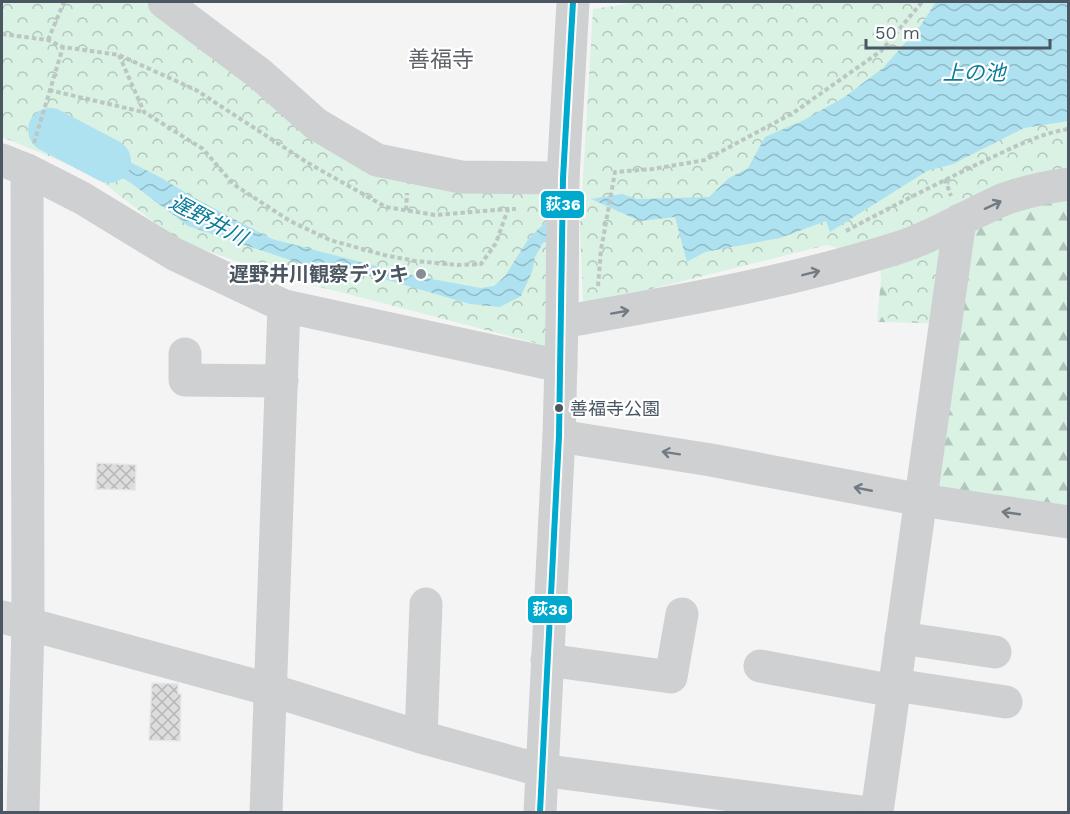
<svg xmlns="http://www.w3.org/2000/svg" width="1070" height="814" font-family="'Work Sans','Noto Sans JP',sans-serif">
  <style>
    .forest { fill: url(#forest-firs) }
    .park { fill: url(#park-crowns) }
    .water { fill: url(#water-waves) }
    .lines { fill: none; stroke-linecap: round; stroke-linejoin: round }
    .river { stroke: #aee2f0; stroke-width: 44 }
    .building { fill: url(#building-cross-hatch); stroke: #e5e6e7; stroke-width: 1.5 }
    .path { stroke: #bcc7c4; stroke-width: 4; stroke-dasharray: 4.5 3; stroke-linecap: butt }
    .minor { stroke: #ced0d2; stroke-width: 33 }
    .bus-1-casing { stroke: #fff; stroke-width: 10 }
    .bus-1 { stroke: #00a9ce; stroke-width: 6 }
    .oneway { stroke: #727b83 }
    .poi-dot { fill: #868d94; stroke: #fff; stroke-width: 2 }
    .bus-dot { fill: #4a5661; stroke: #fff; stroke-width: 2 }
    .labels { text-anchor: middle; stroke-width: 4.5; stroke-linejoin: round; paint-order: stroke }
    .bus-label { font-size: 18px; fill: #4a5661; stroke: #fff; text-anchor: start }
    .poi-label { font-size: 20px; font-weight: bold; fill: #4a5661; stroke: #fff; text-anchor: end }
    .water-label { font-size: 21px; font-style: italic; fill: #0c7c9b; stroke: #fff }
    .quarter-label { font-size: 22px; fill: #5f6368; stroke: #fff }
    .line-badge { stroke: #fff; stroke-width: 2 }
    .badge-label { font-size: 16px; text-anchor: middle; font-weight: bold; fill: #fff }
  </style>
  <defs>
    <pattern id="forest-firs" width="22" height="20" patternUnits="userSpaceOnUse" patternTransform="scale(1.5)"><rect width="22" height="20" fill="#d9f2e3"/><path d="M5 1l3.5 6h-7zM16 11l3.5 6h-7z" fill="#b2c7bb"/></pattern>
    <pattern id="park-crowns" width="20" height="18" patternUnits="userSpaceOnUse" patternTransform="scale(1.5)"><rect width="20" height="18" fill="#d9f2e3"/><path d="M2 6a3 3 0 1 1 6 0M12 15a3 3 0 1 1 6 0" fill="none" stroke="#b2c7bb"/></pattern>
    <pattern id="water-waves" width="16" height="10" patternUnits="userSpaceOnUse" patternTransform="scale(1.5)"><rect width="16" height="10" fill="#aee2f0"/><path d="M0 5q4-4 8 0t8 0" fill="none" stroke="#90bac6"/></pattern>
    <pattern id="building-cross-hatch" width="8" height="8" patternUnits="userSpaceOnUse" patternTransform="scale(1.5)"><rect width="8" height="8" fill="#ddddde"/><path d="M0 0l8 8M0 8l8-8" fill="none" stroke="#b5b6b7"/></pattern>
  </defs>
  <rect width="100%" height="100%" fill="#f4f4f4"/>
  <polygon class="forest" points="1068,120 1068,519 923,491 930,323 877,322 881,279 877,228"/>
  <g class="park">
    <polygon points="2,2 143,2 177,23 302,129 558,185 547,346 336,291 289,280 177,240 92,174 2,137"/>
    <polygon points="640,2 1068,2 1068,197 1047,199 974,229 956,326 885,318 891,264 827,245 583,306 580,226 593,9"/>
  </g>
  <g class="water">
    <polygon points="936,2 1068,2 1068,121 1024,128 953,164 927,171 830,232 826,221 780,238 705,252 687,262 675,217 640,221 591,199 622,194 637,199 709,197 729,178 748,168 765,137 804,120 843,98 883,68 921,25"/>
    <polygon points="59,127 158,176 198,200 272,239 415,276 481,288 494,286 505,276 529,238 549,219 555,238 543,243 535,257 532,272 521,296 500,307 470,304 377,277 305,265 188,226 131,183 53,138"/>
  </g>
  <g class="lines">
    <polyline class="river" points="50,130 109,161"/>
  </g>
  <g class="building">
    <polygon points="97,463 136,465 135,490 96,489"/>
    <polygon points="152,683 178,684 178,694 181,694 180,741 149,740"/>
  </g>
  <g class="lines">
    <g class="path">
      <polyline points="2,34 48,40 63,47 119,55 196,90 308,163 386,207 435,215 508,209"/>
      <polyline points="48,40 64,2"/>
      <polyline points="119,55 144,112 203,149 233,184 290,221 330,240 384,255 415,261 458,265 481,264 496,243 508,209 516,209"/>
      <polyline points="49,90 143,112"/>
      <polyline points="34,143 63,47"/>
      <polyline points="945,179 951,196"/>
      <polyline points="406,210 407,193"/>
      <path d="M846,231C891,207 936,184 982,162C1010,149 1038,134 1068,129"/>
      <polyline points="598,286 601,250 615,172 653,169 705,160 793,113 881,51 922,2"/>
    </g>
    <g class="minor">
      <polyline points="164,2 260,74 316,124 377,160 461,177 563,178"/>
      <polyline points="2,160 27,170 82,198 174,254 284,306 561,366"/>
      <path d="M562,322C674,302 782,284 891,250C929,239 966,216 1002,200C1023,192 1046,187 1068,184"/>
      <polyline points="185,354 185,380 282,381"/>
      <polyline points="559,436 711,460 921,500 1068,522"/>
      <polyline points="2,617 271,690 421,737 540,770 862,812"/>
      <polyline points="901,638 995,652"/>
      <polyline points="547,660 671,677 682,614"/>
      <polyline points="760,666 894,691"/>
      <polyline points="895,685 1006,702"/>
      <polyline points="421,737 426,604"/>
      <polyline points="23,812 28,625 27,170"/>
      <polyline points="266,812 284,306"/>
      <polyline points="540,812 559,436 562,322 563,178 573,2"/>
      <polyline points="877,812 960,220"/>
    </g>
    <g class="bus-1-casing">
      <polyline id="bus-1" points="540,812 559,436 563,178 573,2"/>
    </g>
    <use href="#bus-1" class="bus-1"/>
  </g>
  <defs><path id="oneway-shaft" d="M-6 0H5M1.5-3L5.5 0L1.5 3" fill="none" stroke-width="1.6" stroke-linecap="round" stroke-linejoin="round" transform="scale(1.5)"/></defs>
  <g class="oneway">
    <use href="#oneway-shaft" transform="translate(993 205) rotate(-25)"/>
    <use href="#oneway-shaft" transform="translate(811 273) rotate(-14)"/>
    <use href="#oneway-shaft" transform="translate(620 312) rotate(-10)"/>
    <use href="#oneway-shaft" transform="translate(671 453) rotate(-171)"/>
    <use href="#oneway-shaft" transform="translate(863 489) rotate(-169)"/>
    <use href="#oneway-shaft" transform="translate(1011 513) rotate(-172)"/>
  </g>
  <circle class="poi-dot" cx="421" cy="274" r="6"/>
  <circle class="bus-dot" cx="559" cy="408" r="5"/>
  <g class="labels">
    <g class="bus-label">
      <text x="570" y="415">善福寺公園</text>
    </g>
    <g class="poi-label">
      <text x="409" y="281">遅野井川観察デッキ</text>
    </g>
    <g class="water-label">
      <text x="974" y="80">上の池</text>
      <text transform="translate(208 220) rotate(28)" y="7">遅野井川</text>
    </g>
    <g class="quarter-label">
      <text x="441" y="67">善福寺</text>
    </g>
  </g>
  <g class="line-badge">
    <rect x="540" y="190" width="45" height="29" rx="6" fill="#00a9ce"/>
    <rect x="527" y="595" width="46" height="29" rx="6" fill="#00a9ce"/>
  </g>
  <g class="badge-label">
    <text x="563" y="210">荻36</text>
    <text x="550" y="615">荻36</text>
  </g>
  <rect width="1070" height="814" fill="none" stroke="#4a5661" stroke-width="6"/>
  <path d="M866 39v9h184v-9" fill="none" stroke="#4a5661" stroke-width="3"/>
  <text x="875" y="39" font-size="18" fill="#4a5661" stroke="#ffffff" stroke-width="4.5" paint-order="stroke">50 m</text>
</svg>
